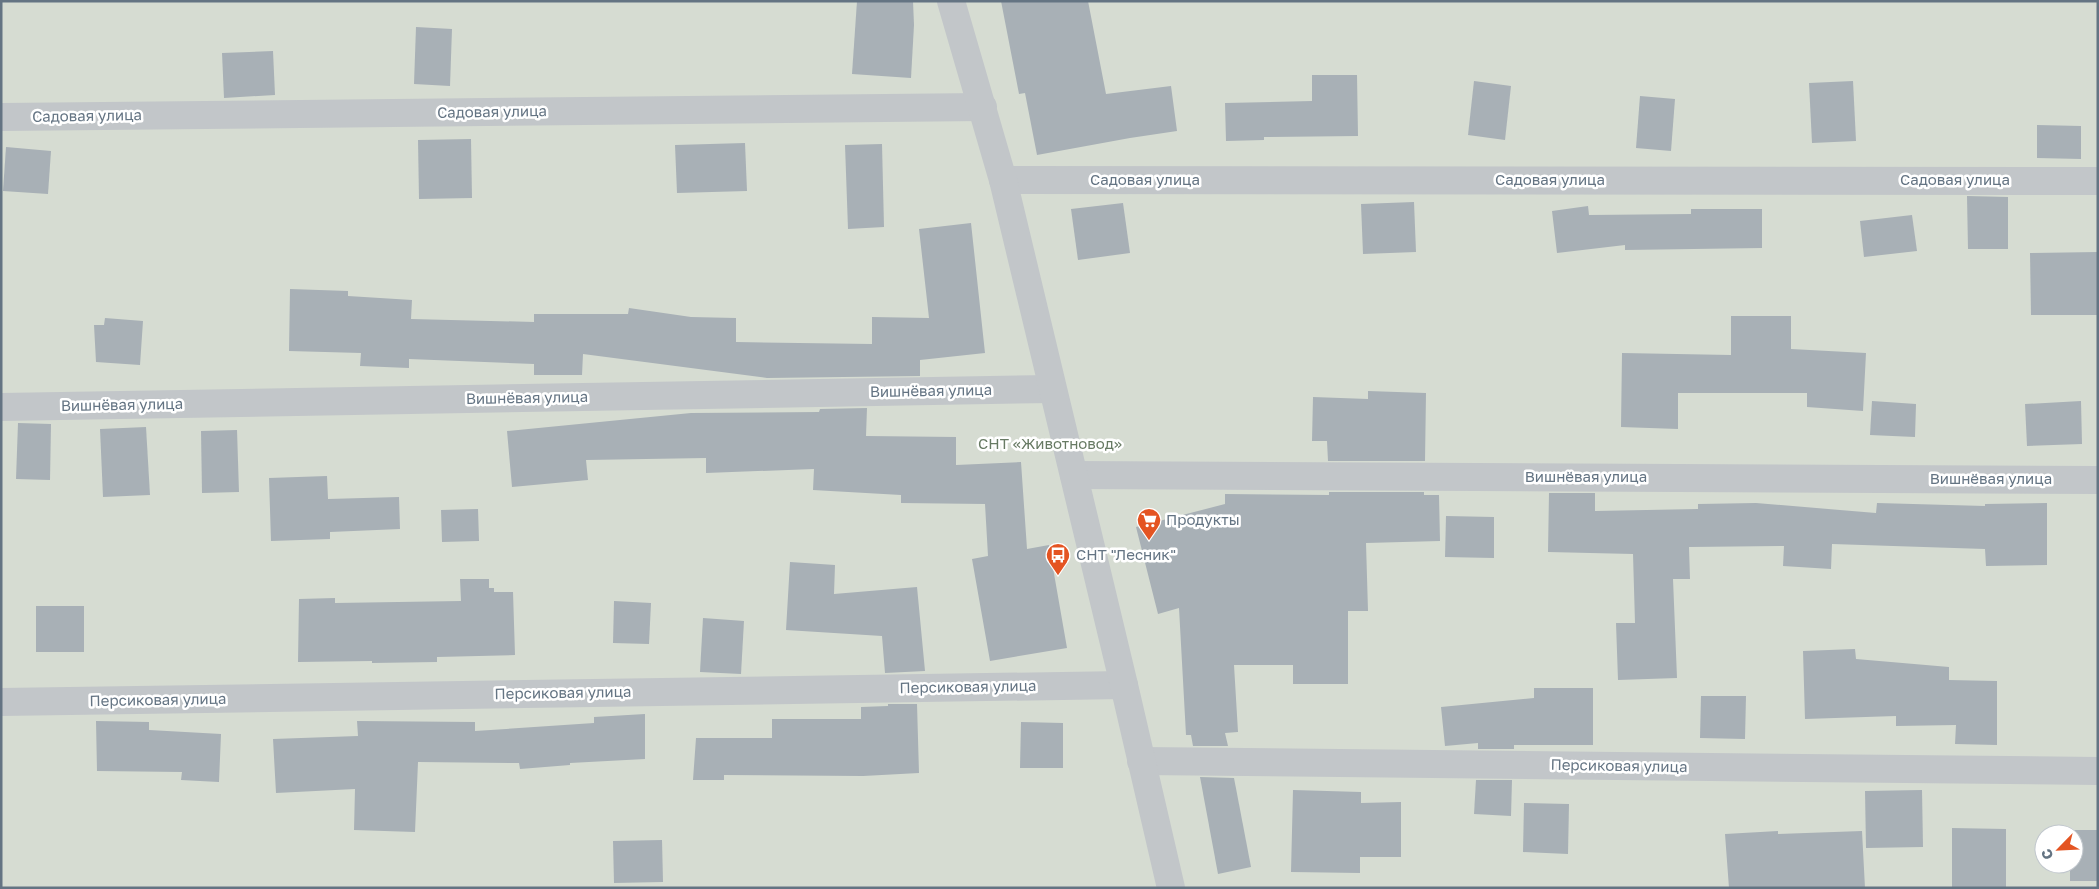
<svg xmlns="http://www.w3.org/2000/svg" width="2099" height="889" font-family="'Golos Text',sans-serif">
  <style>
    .green { fill: #d6dcd2; fill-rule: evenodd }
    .building { fill: #a8b0b6 }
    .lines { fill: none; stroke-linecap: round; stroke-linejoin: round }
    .minor { stroke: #c2c6c9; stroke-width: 28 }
    .tertiary { stroke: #c2c6c9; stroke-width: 28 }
    .labels { text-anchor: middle; stroke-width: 5; stroke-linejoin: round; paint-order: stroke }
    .street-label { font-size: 15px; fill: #647483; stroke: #fff }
    .park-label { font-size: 15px; fill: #677a63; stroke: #fff }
    .poi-label { font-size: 15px; fill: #647483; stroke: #fff; text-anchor: start }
  </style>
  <rect width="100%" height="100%" fill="#f5f5f1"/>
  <path class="green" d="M1,1H2098V888H1ZM2044,834H2074V864H2044Z"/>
  <g class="building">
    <polygon points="857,1 913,1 914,25 911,78 852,74"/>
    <polygon points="1001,1 1088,1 1106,94 1171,86 1177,131 1130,138 1037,155 1025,93 1019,94"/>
    <polygon points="416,27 452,29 450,86 414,84"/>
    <polygon points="273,51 275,95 224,98 222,53"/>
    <polygon points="1312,75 1357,75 1358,136 1264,137 1264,140 1226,141 1225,103 1312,101"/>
    <polygon points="1474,81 1511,86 1505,140 1468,135"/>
    <polygon points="1853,81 1856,141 1812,143 1809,83"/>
    <polygon points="1640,96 1675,99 1671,151 1636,148"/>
    <polygon points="2037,125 2081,126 2081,159 2037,158"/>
    <polygon points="471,139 472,198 419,199 418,140"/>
    <polygon points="745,143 747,191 677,193 675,145"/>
    <polygon points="882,144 884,227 848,229 845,145"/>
    <polygon points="6,147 51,151 48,194 3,191"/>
    <polygon points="1967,196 2008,197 2008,249 1968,249"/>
    <polygon points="1414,202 1416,252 1363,254 1361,204"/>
    <polygon points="1123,203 1130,253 1078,260 1071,209"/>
    <polygon points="1588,206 1589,215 1691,214 1691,209 1762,209 1762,248 1625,250 1625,245 1557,253 1552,211"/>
    <polygon points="1912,215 1917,251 1864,257 1860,221"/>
    <polygon points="971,223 985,353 920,360 920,376 767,378 583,354 582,375 534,375 534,364 409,359 409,368 360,366 361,353 289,351 290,289 348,291 348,296 412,300 411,319 534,322 534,314 628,314 629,308 691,317 736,318 736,342 872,344 872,317 929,318 919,229"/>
    <polygon points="2098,252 2098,315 2031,315 2030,253"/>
    <polygon points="1731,316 1791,316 1791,349 1866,353 1863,411 1807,407 1807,393 1678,393 1678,429 1621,427 1622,353 1731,355"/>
    <polygon points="105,318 143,321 140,365 96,362 94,325 104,325"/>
    <polygon points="1368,391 1426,393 1425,461 1328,461 1327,441 1312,441 1313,397 1368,399"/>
    <polygon points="1872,401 1916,404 1915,437 1870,435"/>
    <polygon points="2081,401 2082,444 2027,446 2025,404"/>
    <polygon points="867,408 866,436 956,437 956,465 1021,462 1027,549 1049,545 1067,648 990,661 972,559 988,556 985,504 901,503 901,495 813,490 814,469 706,473 706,458 586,460 588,480 512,487 507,431 691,413 819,412 820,409"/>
    <polygon points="18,423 51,424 50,480 16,479"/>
    <polygon points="146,427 150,495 103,497 100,429"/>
    <polygon points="237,430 239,492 202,493 201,431"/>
    <polygon points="327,476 328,499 399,497 400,529 330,532 330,539 271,541 269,478"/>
    <polygon points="1329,492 1424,492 1424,495 1439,495 1440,541 1366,543 1368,611 1348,611 1348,684 1293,684 1293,665 1234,665 1238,732 1225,733 1228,746 1193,746 1191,735 1186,735 1179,608 1158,614 1136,527 1225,504 1225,494 1329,495"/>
    <polygon points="1549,493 1595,493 1595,511 1698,509 1698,504 1756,503 1876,513 1877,503 1985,506 1985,504 2047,503 2047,565 1986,566 1985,549 1832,544 1831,569 1783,566 1784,546 1689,547 1690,579 1673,579 1677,678 1618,680 1616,623 1635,623 1633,554 1548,552"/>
    <polygon points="478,509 479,541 442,542 441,510"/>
    <polygon points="1446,516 1494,517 1494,558 1445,557"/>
    <polygon points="790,562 835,565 834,594 917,587 925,671 885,673 882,636 786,630"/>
    <polygon points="460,579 489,579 489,588 494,588 494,592 513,592 515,655 437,657 437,662 372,663 372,661 298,662 299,599 335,598 335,603 461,601"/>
    <polygon points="614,601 651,603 649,644 613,643"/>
    <rect x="36" y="606" width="48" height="46"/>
    <polygon points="703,618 744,621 741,674 700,672"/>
    <polygon points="1855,649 1856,659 1949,667 1949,680 1997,681 1997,745 1955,744 1956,725 1896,726 1896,716 1805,719 1803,651"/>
    <polygon points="1534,688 1593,688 1593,745 1514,745 1514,749 1478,749 1478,743 1445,746 1441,707 1534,698"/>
    <polygon points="1701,696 1746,696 1745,739 1700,738"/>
    <polygon points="888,704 917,704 919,773 863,776 724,775 724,780 693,780 696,738 772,738 772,719 861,719 861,707 888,706"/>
    <polygon points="645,714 645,759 570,763 570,765 520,769 519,763 418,762 415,832 354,830 355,789 276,793 273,739 358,736 357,721 475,722 475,731 594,723 594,717"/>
    <polygon points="96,721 149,722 149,730 221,734 219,782 181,780 182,772 97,771"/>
    <polygon points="1021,722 1063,723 1063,768 1020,768"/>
    <polygon points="1200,777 1234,778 1251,867 1218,874"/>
    <polygon points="1476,780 1512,780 1511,816 1474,814"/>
    <polygon points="1293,790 1361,792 1361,803 1401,802 1401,857 1360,857 1360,873 1291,872"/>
    <polygon points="1922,790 1923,847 1866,848 1865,791"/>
    <polygon points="1524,803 1569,804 1568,854 1523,852"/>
    <polygon points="1952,828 2006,829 2006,888 1952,888"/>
    <polygon points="2070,830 2098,830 2098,881 2070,881 2070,864 2074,864 2074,834 2070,834"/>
    <polygon points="1778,831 1778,834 1862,831 1865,888 1729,888 1725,834"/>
    <polygon points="662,840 663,882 614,883 613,841"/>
  </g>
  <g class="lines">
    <g class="minor">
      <polyline points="1,117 983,107"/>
      <polyline points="1003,180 2098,181"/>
      <polyline points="1,407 1052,389"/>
      <polyline points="1074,475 2098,480"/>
      <polyline points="1,702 1124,685"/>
      <polyline points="1141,761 2098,771"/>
    </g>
    <polyline class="tertiary" points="951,1 1003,180 1124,685 1171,888"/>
  </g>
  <defs>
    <g id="supermarket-pin" transform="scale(1.25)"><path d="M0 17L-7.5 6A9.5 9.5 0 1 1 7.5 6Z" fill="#e45422" stroke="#fff"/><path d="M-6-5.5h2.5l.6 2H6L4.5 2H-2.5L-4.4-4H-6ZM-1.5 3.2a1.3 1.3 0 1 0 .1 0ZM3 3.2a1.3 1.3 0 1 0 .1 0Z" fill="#fff"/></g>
    <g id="bus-pin" transform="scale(1.25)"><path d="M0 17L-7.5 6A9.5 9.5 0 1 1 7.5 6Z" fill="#e45422" stroke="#fff"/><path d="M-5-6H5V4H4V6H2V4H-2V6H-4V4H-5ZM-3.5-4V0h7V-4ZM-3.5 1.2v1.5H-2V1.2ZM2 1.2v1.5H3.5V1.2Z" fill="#fff"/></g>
  </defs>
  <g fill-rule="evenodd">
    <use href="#supermarket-pin" x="1149" y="520"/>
    <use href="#bus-pin" x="1058" y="555"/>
  </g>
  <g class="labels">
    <g class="street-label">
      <text transform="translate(492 112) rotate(-1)" y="5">Садовая улица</text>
      <text transform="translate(87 116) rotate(-1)" y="5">Садовая улица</text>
      <text x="1145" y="185">Садовая улица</text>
      <text x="1550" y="185">Садовая улица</text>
      <text x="1955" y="185">Садовая улица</text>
      <text transform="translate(931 391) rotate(-1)" y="5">Вишнёвая улица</text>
      <text transform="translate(527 398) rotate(-1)" y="5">Вишнёвая улица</text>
      <text transform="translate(122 405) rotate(-1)" y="5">Вишнёвая улица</text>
      <text x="1586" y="482">Вишнёвая улица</text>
      <text x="1991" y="484">Вишнёвая улица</text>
      <text transform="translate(968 687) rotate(-1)" y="5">Персиковая улица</text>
      <text transform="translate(563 693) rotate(-1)" y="5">Персиковая улица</text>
      <text transform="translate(158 700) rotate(-1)" y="5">Персиковая улица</text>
      <text transform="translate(1619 766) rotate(1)" y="5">Персиковая улица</text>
    </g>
    <g class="park-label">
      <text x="1050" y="449">СНТ «Животновод»</text>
    </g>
    <g class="poi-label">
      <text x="1166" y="525">Продукты</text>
      <text x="1076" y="560">СНТ "Лесник"</text>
    </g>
  </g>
  <rect width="2099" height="889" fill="none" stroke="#647483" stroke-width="5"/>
  <g transform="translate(2059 849) rotate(246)"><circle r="24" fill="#ffffff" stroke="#c1c7cd"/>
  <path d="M0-4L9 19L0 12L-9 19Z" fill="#e45422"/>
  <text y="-8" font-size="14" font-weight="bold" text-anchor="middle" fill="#647483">С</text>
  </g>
</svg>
